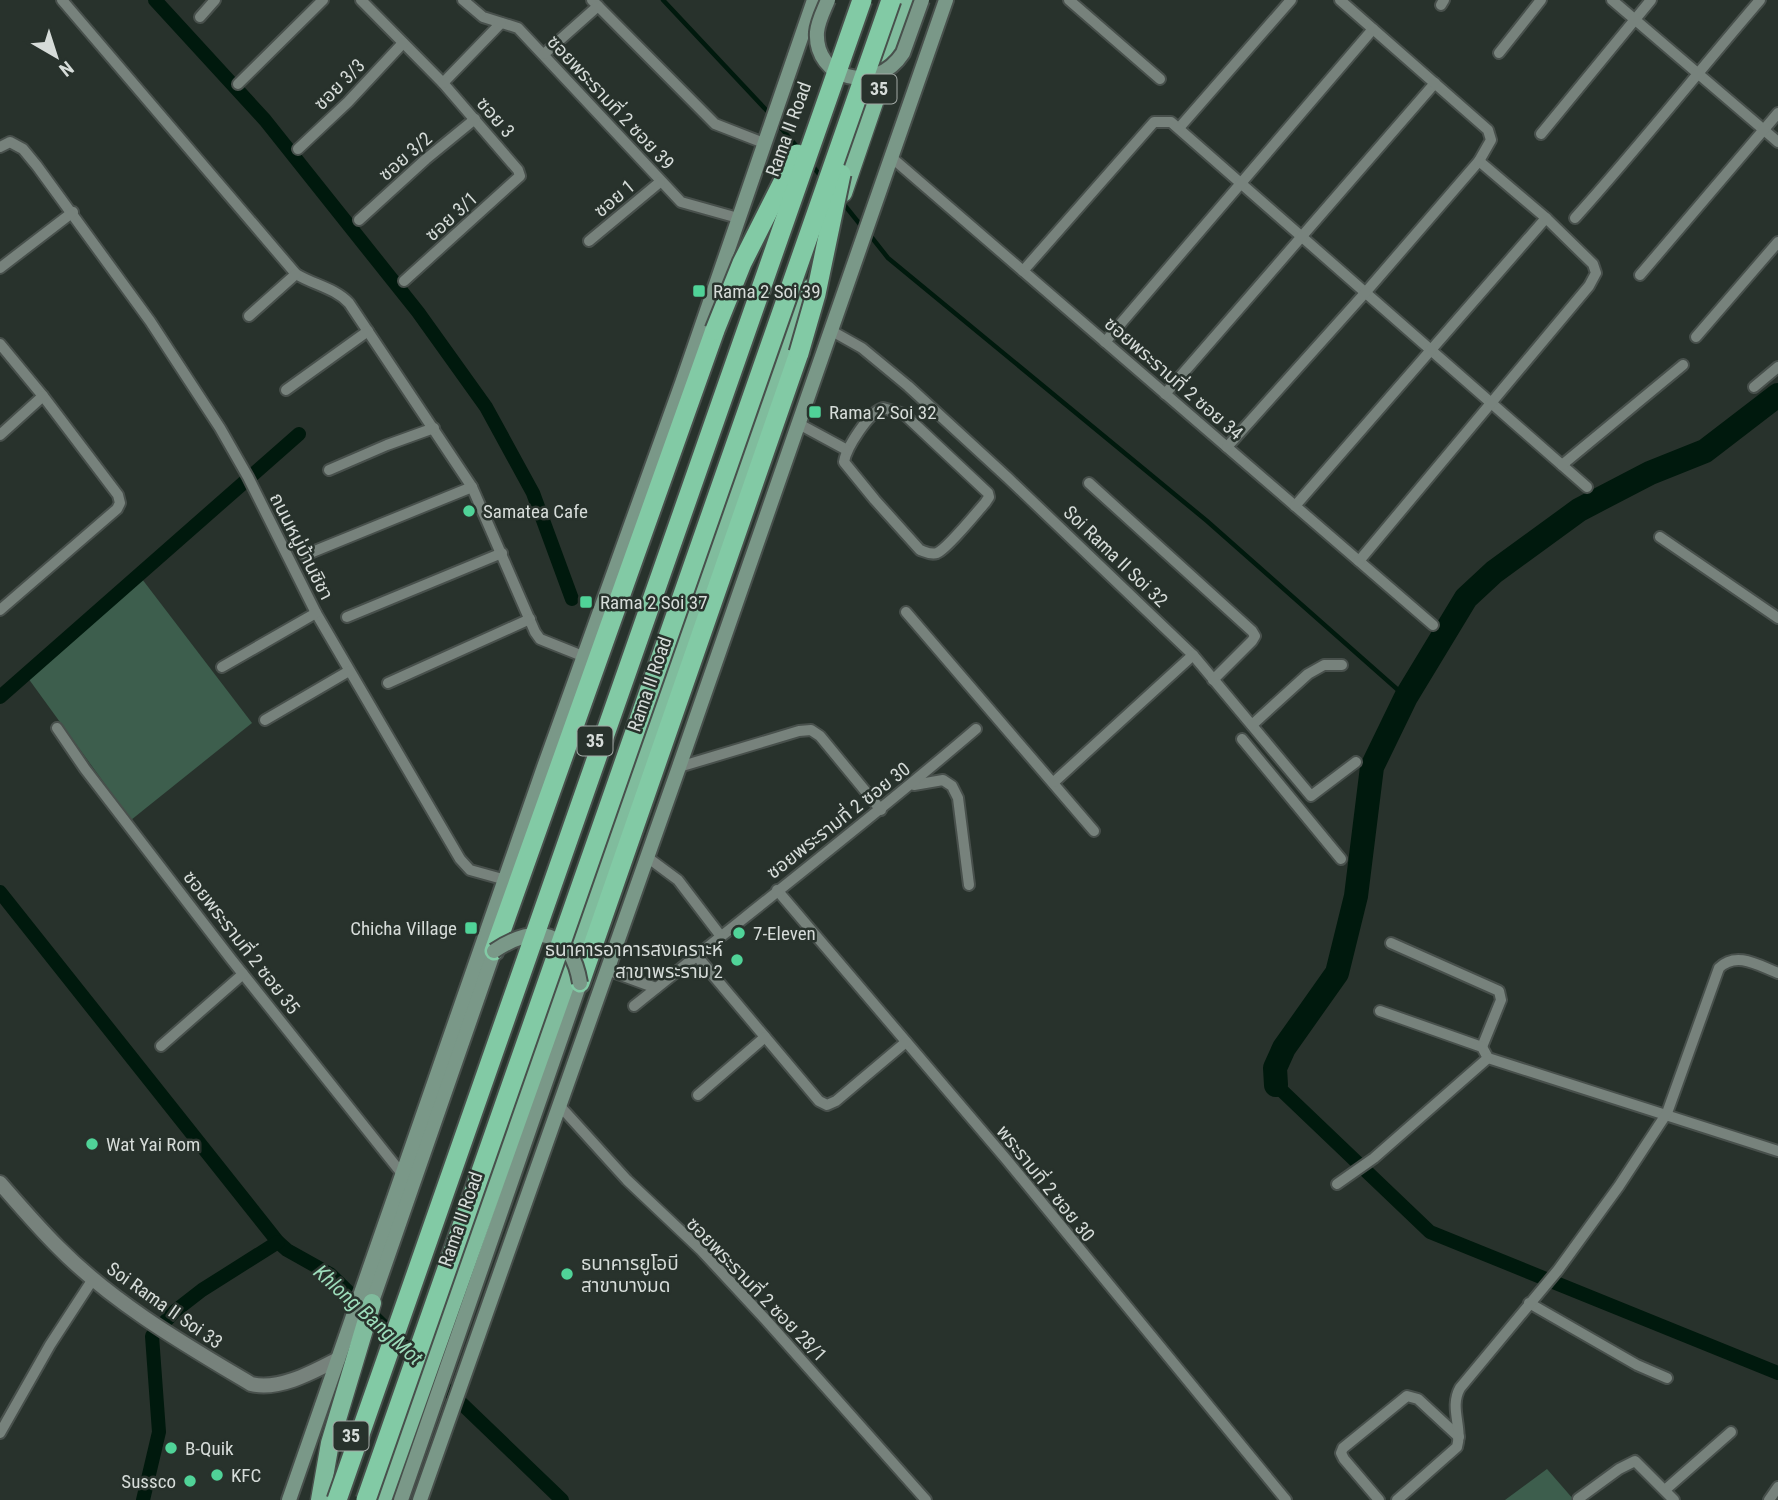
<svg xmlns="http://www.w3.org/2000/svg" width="1778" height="1500" font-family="'Roboto Condensed','Noto Sans Thai',sans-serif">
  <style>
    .green { fill: #3d5e4d }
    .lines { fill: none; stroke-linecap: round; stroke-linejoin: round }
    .stream { stroke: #00190d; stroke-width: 4.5 }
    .canal { stroke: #00190d; stroke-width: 14 }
    .river { stroke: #00190d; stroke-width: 24 }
    .minor-casing { stroke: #48504c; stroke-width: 14 }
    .tertiary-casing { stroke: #48504c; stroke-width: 18 }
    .secondary-casing { stroke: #48504c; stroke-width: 18 }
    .trunk-casing { stroke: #48504c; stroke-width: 21 }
    .motorway-casing { stroke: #48504c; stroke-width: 23 }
    .minor { stroke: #77827c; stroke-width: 10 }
    .tertiary { stroke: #77827c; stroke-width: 14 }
    .secondary { stroke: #7a9888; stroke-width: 14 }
    .trunk { stroke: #80bc9d; stroke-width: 18 }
    .motorway { stroke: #82caa5; stroke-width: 19 }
    .secondary-bridge-casing { stroke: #48504c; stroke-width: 18; stroke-linecap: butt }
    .motorway-bridge-casing { stroke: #48504c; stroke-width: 23; stroke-linecap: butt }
    .secondary-bridge { stroke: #7a9888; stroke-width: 14 }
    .motorway-bridge { stroke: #82caa5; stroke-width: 19 }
    .poi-dot { fill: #50d398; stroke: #28322c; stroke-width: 2.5 }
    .labels { text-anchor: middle; stroke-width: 5; stroke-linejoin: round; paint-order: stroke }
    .shield { fill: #28322c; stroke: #a2a9a5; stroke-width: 2 }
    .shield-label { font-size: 18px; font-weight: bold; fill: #d6dcd9 }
    .street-label { font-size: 19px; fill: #d6dcd9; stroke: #28322c }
    .poi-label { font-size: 19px; fill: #d6dcd9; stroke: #28322c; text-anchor: start }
    .water-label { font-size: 21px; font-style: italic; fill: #9dddbb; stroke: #28322c }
  </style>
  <rect width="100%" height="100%" fill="#28322c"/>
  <g class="green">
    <polygon points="142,579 252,723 131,820 28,678"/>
    <polygon points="1547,1469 1574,1500 1505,1500"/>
  </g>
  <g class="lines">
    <g class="stream">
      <polyline points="663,0 770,114"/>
      <polyline points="775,121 799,149"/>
      <polyline points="811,164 823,179"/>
      <polyline points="842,202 863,228"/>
      <polyline points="869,234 888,258 1207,521 1406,697"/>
    </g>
    <g class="canal">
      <polyline points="155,0 265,120 418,312 486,407 533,493 572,599"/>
      <polyline points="0,697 299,434"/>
      <polyline points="0,892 278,1242 287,1250 330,1274 421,1363"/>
      <polyline points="1276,1085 1430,1232 1778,1373"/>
      <polyline points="435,1378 562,1500"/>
      <polyline points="143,1500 159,1432 152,1336 175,1311 202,1290 278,1242"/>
    </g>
    <polyline class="river" points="1276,1085 1275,1068 1284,1048 1337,973 1356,896 1372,767 1406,697 1466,598 1494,572 1579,510 1650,473 1705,451 1778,395"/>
    <g class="minor-casing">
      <g id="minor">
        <path d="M62,0L296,274C314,285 335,288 349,303L472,487L535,632L540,639L585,657"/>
        <polyline points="361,0 443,83 518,170 520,176 404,281"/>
        <polyline points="463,0 483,17 518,28 681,202 738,218"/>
        <polyline points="592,0 715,124 764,143"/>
        <polyline points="1069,0 1160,79"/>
        <polyline points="1612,0 1778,142"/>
        <polyline points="1441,5 1444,0"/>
        <polyline points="200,17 215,0"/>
        <polyline points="1499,53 1541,0"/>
        <polyline points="544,54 598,6"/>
        <polyline points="443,83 501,23"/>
        <polyline points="238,84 323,0"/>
        <polyline points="1179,128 1291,0"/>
        <polyline points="1541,134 1651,0"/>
        <polyline points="0,147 10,142 23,149 37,166 150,321 220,428 248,477 316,613 460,859 470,870 506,880"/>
        <polyline points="298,149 348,102 403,43"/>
        <polyline points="891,157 1433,625"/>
        <path d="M1575,218C1639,147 1698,72 1760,0"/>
        <polyline points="359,220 426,159 475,119"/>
        <polyline points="589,241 660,182"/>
        <polyline points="0,268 73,212"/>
        <polyline points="1023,271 1154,122 1171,122 1587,487"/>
        <polyline points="1640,275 1778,113"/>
        <polyline points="249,316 296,274"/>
        <polyline points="830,330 862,348 908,386 1008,478 1193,655 1311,796 1356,762"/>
        <polyline points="1696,337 1778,242"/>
        <polyline points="1105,342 1373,29"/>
        <polyline points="0,344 43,396 118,495 120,503 117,509 0,610"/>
        <polyline points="1754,387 1778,367"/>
        <polyline points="286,390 368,331"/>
        <polyline points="1165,394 1435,83"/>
        <path d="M883,408L904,414L988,493L989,497L985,503C975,514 948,548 937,553C931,555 926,552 920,550L875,500L844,462C846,448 869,412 883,408Z"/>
        <polyline points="799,424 847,450"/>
        <polyline points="0,435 43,396"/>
        <polyline points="1227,447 1365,293 1479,161 1491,140 1488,130 1340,0"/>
        <polyline points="1562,465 1683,365"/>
        <polyline points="329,470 387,445 434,428"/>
        <polyline points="1089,483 1252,631 1255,636 1252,641 1213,680"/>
        <polyline points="1295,506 1546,218"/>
        <polyline points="1660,537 1778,618"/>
        <polyline points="305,555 472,487"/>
        <polyline points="1359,561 1589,286 1596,273 1593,264 1546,218 1479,161"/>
        <polyline points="906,612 1094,831"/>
        <polyline points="347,617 502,553"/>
        <polyline points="222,667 316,613"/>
        <polyline points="388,683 530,619"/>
        <polyline points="265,720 349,671"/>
        <polyline points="1252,725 1308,674 1324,665 1342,665"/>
        <polyline points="57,728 85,769 231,959 403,1175"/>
        <polyline points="1242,739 1341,859"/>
        <polyline points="679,767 799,731 811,730 820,736 881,810"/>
        <polyline points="1054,782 1193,655"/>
        <polyline points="914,785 943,780 952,786 958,798 969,885"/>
        <polyline points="647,857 678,880 720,935"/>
        <polyline points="777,890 1006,1159 1286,1500"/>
        <polyline points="1391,943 1499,991 1501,1000 1482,1047"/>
        <polyline points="696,955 819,1101 827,1105 836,1101 906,1042"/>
        <polyline points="607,970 656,988"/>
        <path d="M634,1006C748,914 864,825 976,729"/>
        <polyline points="1380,1011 1482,1047 1488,1058 1778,1151"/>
        <polyline points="161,1046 243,974"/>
        <polyline points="698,1095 765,1037"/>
        <polyline points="559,1105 627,1180 701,1250 765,1319 926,1500"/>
        <polyline points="1337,1184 1374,1158 1488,1058"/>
        <polyline points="1529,1303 1637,1365 1667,1378"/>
        <polyline points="0,1433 50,1345 93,1279"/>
        <polyline points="1665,1490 1731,1432"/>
        <polyline points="1578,1499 1619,1469 1635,1461 1674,1500"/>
        <polyline points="1379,1500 1344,1459 1341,1453 1343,1448 1407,1396 1418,1399 1459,1437"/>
        <path d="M1397,1500L1457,1447C1463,1427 1449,1408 1460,1388L1558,1270L1619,1186L1667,1113L1719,968C1736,951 1758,965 1778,973"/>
        <polyline points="1769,1500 1778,1487"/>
      </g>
    </g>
    <g class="tertiary-casing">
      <path id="tertiary" d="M0,1183C19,1205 38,1227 58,1247C113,1303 184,1344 251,1384C279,1391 313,1372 338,1359"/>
    </g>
    <g class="secondary-casing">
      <g id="secondary">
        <polyline points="368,1313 494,951"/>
        <polyline points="289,1500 544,767 682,383 814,0"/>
        <polyline points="401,1500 580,983"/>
        <polyline points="420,1500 679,767 946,0"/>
      </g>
    </g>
    <g class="trunk-casing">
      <g id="trunk">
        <polyline points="843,193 909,0"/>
        <polyline points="320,1500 330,1443 372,1303"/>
        <polyline points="382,1500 676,673 770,392 809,289"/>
      </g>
    </g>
    <g class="motorway-casing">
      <g id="motorway">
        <polyline points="494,951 715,330"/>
        <polyline points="580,983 799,353"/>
      </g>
    </g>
    <use href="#minor" class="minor"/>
    <use href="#tertiary" class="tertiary"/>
    <use href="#secondary" class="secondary"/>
    <use href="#trunk" class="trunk"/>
    <use href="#motorway" class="motorway"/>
    <g class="secondary-bridge-casing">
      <g id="secondary-bridge">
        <path d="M828,0C824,10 818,21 817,32C814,79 875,96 903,53L922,0"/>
        <path d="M494,951C536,923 571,930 580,983"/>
      </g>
    </g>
    <g class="motorway-bridge-casing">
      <g id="motorway-bridge">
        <polyline points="715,330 742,263 797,154"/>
        <polyline points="799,353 816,294 841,174"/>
        <polyline points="337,1500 862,0"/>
        <polyline points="366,1500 891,0"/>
      </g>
    </g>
    <use href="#secondary-bridge" class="secondary-bridge"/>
    <use href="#motorway-bridge" class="motorway-bridge"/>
  </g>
  <g class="poi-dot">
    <rect x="692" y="284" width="14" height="14" rx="3.5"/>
    <rect x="808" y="405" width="14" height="14" rx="3.5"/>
    <circle cx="469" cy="511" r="7"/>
    <rect x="579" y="595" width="14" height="14" rx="3.5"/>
    <rect x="464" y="921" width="14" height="14" rx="3.5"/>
    <circle cx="739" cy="933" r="7"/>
    <circle cx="737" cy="960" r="7"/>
    <circle cx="92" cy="1144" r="7"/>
    <circle cx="567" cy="1274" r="7"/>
    <circle cx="171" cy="1448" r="7"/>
    <circle cx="217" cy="1475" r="7"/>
    <circle cx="190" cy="1481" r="7"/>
  </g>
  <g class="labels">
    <g class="shield">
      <rect x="861.5" y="74.5" width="35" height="29" rx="5"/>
      <rect x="577.5" y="726.5" width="35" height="29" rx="5"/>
      <rect x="333.5" y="1421.5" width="35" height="29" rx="5"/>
    </g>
    <g class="shield-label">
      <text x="879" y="95">35</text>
      <text x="595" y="747">35</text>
      <text x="351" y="1442">35</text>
    </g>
    <g class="street-label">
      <text transform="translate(339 84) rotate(-45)" y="7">ซอย 3/3</text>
      <text transform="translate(611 102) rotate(47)" y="7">ซอยพระรามที่ 2 ซอย 39</text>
      <text transform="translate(496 117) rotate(49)" y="7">ซอย 3</text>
      <text transform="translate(788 129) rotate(-70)" y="7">Rama II Road</text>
      <text transform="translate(405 156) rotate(-41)" y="7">ซอย 3/2</text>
      <text transform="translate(614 198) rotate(-40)" y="7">ซอย 1</text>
      <text transform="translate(451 216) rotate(-42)" y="7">ซอย 3/1</text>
      <text transform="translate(1174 378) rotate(41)" y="7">ซอยพระรามที่ 2 ซอย 34</text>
      <text transform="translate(302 546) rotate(63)" y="7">ถนนหมู่บ้านชิชา</text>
      <text transform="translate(1116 556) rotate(44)" y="7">Soi Rama II Soi 32</text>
      <text transform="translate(649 684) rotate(-71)" y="7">Rama II Road</text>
      <text transform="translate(838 820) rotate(-38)" y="7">ซอยพระรามที่ 2 ซอย 30</text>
      <text transform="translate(242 942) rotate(52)" y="7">ซอยพระรามที่ 2 ซอย 35</text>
      <text transform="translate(1046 1183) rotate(51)" y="7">พระรามที่ 2 ซอย 30</text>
      <text transform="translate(460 1219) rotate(-71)" y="7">Rama II Road</text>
      <text transform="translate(757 1289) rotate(46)" y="7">ซอยพระรามที่ 2 ซอย 28/1</text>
      <text transform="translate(165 1305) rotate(35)" y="7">Soi Rama II Soi 33</text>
    </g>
    <g class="poi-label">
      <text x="713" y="298">Rama 2 Soi 39</text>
      <text x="829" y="419">Rama 2 Soi 32</text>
      <text x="483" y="518">Samatea Cafe</text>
      <text x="600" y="609">Rama 2 Soi 37</text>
      <text x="457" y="935" text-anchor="end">Chicha Village</text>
      <text x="753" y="940">7-Eleven</text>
      <text x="723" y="956" text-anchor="end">ธนาคารอาคารสงเคราะห์<tspan x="723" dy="22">สาขาพระราม 2</tspan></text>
      <text x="106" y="1151">Wat Yai Rom</text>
      <text x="581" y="1270">ธนาคารยูโอบี<tspan x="581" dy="22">สาขาบางมด</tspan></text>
      <text x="185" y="1455">B-Quik</text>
      <text x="231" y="1482">KFC</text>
      <text x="176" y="1488" text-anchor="end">Sussco</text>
    </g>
    <g class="water-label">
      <text transform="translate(368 1315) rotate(42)" y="7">Khlong Bang Mot</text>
    </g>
  </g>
  <g transform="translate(56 56) rotate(141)" stroke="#28322c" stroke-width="5" paint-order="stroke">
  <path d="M0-5L12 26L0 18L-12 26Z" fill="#d6dcd9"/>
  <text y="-10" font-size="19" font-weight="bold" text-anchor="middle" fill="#d6dcd9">N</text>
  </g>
</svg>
